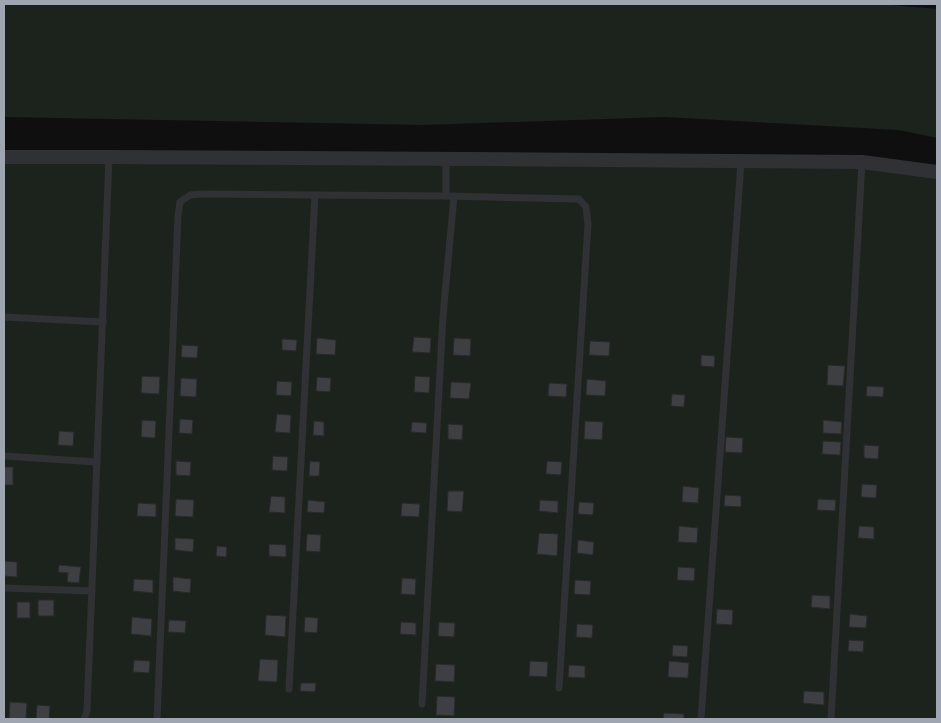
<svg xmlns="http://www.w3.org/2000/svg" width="941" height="723" font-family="Manrope,sans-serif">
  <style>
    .green { fill: #1c231c }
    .building { fill: #3e3f43; stroke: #29292c }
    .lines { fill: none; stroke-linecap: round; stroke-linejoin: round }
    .lane { stroke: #303135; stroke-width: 7 }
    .street { stroke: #303135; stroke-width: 14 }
  </style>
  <rect width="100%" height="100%" fill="#0f0f10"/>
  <g class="green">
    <polygon points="4,4 881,4 937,9 937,138 899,130 665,117 423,125 4,117"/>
    <polygon points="4,158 801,163 937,172 937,719 4,719"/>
  </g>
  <g class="building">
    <polygon points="414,337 431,338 430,353 412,352"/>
    <polygon points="317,338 336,340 335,355 316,354"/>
    <polygon points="454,338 471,339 470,356 453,355"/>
    <polygon points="282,339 297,340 296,351 282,350"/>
    <polygon points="590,341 610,342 609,356 589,355"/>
    <polygon points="182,345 198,346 197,358 181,357"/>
    <polygon points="701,355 715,356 714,367 701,366"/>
    <polygon points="828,365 845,366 843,386 827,385"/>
    <polygon points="142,376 160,377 159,394 141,393"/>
    <polygon points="415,376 430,377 429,393 414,392"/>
    <polygon points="317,377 331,378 330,392 316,391"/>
    <polygon points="181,378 197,379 196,397 180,396"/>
    <polygon points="587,379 606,381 605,396 586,395"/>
    <polygon points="277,381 292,382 291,396 276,395"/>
    <polygon points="451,382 471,383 469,399 450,398"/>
    <polygon points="549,383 567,384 566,397 548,396"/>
    <polygon points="867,386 884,387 883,397 866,396"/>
    <polygon points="672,394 685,395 684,407 671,406"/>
    <polygon points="277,414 291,415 290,433 275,432"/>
    <polygon points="180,419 193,420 192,434 179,433"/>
    <polygon points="142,420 156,421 155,438 141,437"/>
    <polygon points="823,420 842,422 841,434 823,433"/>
    <polygon points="314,421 324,422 324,436 313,435"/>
    <polygon points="585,421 603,422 602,440 584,439"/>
    <polygon points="412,422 427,423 426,433 411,432"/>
    <polygon points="448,424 463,425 462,440 448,439"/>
    <polygon points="59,431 74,432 73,446 58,445"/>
    <polygon points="726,437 743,438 742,453 725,452"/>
    <polygon points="823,441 841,442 840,455 822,454"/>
    <polygon points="864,445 879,446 878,459 864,458"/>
    <polygon points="273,456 288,457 287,471 272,470"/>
    <polygon points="176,461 191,462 190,476 176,475"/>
    <polygon points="310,461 320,462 319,476 309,476"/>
    <polygon points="547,461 562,462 561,475 546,474"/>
    <rect x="4" y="467" width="9" height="18"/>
    <polygon points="862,484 877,485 876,498 861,497"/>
    <polygon points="683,486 699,488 698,503 682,502"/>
    <polygon points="448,491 464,491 462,512 447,511"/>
    <polygon points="725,495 741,496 741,507 724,506"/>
    <polygon points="271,496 285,497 285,513 269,512"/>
    <polygon points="176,499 194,500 193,517 175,516"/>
    <polygon points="818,499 836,500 835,511 817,510"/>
    <polygon points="308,500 325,502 324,513 307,512"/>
    <polygon points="540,500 558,501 558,513 539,511"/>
    <polygon points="579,502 594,503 593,515 578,514"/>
    <polygon points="138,503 156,504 156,517 137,516"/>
    <polygon points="402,503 420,504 419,517 401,516"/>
    <polygon points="679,526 698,528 697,543 678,542"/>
    <polygon points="859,526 874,527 874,539 858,538"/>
    <polygon points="539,533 558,534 557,556 537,554"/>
    <polygon points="307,534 321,535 320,552 306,551"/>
    <polygon points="175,538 194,539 193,552 175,550"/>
    <polygon points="578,540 594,542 593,555 577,553"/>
    <polygon points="269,544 286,545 286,557 269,556"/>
    <polygon points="217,546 227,547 226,557 216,556"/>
    <polygon points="4,561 17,562 17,577 4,576"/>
    <polygon points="59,565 81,567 79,583 67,582 68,573 58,572"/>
    <polygon points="678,567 695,568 694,581 677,580"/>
    <polygon points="173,577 191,579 190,593 173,591"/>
    <polygon points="402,578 416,579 415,595 401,594"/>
    <polygon points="134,579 153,580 153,593 133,591"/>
    <polygon points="575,580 591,581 590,595 574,594"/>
    <polygon points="812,595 830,596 830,609 811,607"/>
    <rect x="38" y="600" width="16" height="16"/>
    <rect x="17" y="602" width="13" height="16"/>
    <polygon points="717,609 733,610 732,625 716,624"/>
    <polygon points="850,614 867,616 866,628 849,627"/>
    <polygon points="266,615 286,616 285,637 265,635"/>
    <polygon points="132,617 152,619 151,636 131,634"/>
    <polygon points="305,617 318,618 317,633 304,632"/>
    <polygon points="169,620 186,621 185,633 168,632"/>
    <polygon points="401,622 416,623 416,635 400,634"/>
    <polygon points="439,622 455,623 454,637 438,636"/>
    <polygon points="577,624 593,625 592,638 576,637"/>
    <polygon points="849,640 864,641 863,652 848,651"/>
    <polygon points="673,645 688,646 687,657 672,656"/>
    <polygon points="260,659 278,660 277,682 258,681"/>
    <polygon points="134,660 150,661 149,673 133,672"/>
    <polygon points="530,661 548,662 547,677 529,676"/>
    <polygon points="669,661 689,663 688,678 668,677"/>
    <polygon points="436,664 455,665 454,682 435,681"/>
    <polygon points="569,665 585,666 585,678 568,677"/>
    <polygon points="301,683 316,683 315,692 300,691"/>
    <polygon points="804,691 824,692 824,705 803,703"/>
    <polygon points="437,696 455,697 454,716 436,715"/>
    <polygon points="10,702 27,703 26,719 9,719"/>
    <polygon points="37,705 50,706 49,719 36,719"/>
    <polygon points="664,713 684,714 684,719 663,719"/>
  </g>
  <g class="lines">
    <g class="lane">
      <polyline points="446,196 446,159"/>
      <polyline points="4,317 103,322"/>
      <polyline points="4,456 97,462"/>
      <polyline points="4,588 92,591"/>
      <polyline points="289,689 315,195"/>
      <polyline points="422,704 443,316 454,196"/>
      <polyline points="84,719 87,711 109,157"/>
      <polyline points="157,719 178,216 180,202 190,195 202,194 446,196 579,199 586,207 588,224 559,688"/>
      <polyline points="701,719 741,162"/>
      <polyline points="831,719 862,162"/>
    </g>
    <polyline class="street" points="4,157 109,157 468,159 862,162 937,172"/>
  </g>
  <rect width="941" height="723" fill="none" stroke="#a0a6b1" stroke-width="10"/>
</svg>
